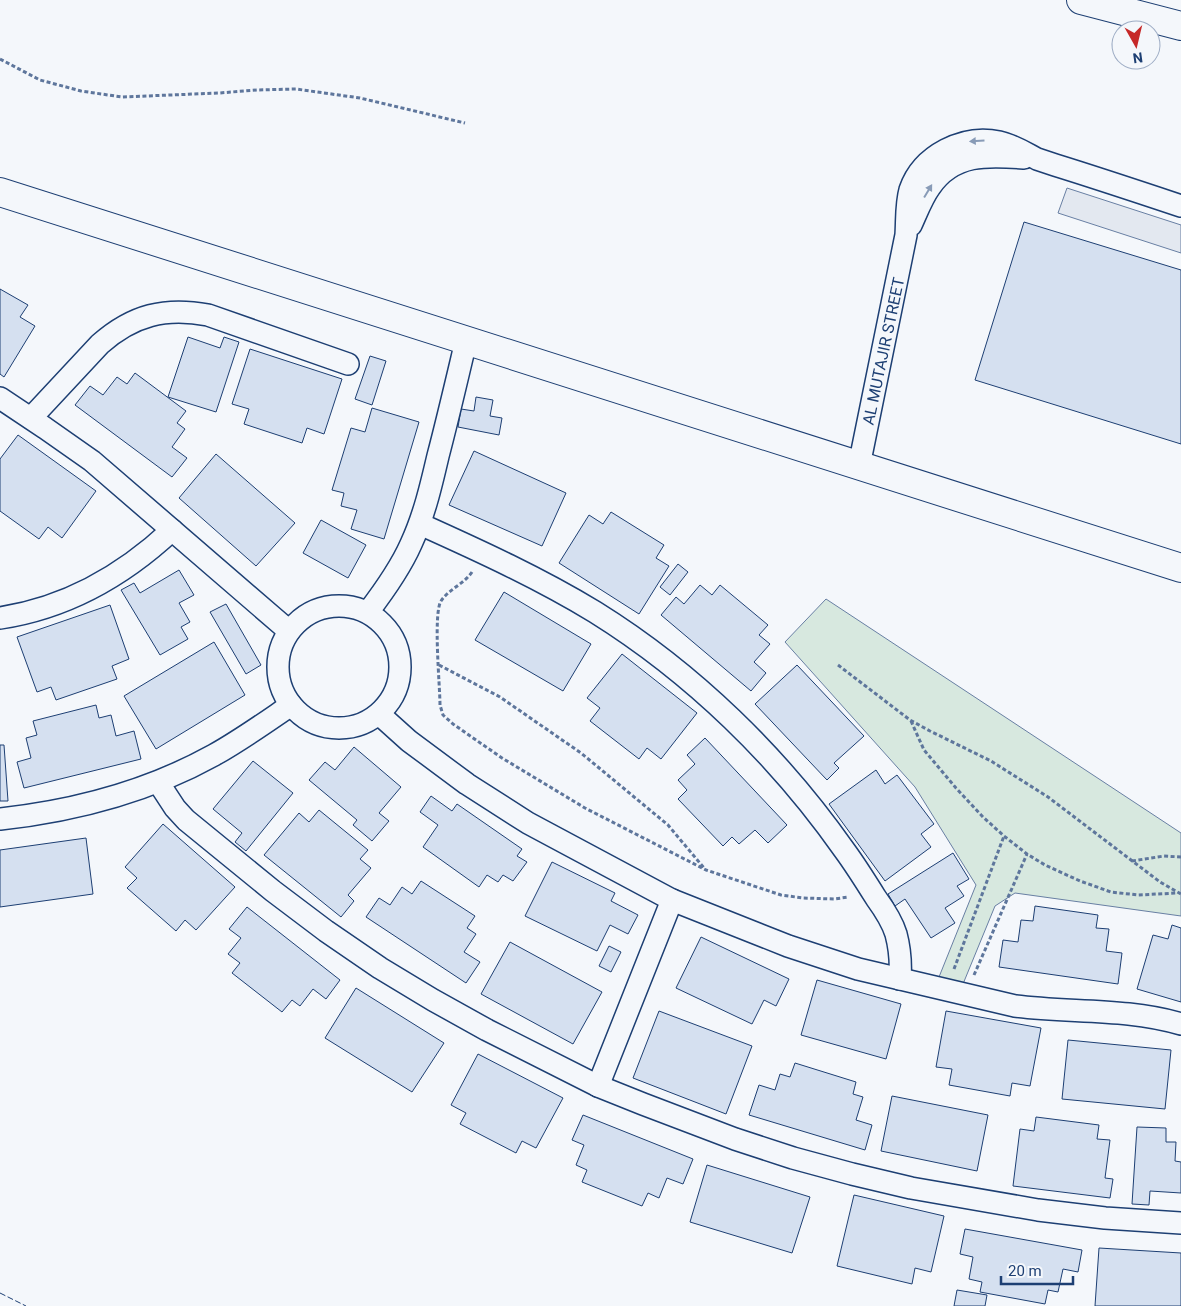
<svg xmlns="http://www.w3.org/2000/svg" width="1181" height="1306" font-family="Roboto,sans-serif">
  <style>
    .green { fill: #d7e8df; stroke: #687fa3 }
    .parking { fill: #e3e8f0; stroke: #687fa3 }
    .building { fill: #d5e0f0; stroke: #1d3f73 }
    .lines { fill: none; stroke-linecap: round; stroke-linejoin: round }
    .minor-casing { stroke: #1d3f73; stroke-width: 24 }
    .tertiary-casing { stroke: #1d3f73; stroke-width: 30 }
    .trunk-casing { stroke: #1d3f73; stroke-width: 30 }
    .path { stroke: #5e769c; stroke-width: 3; stroke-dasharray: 4 2.5; stroke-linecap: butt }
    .minor { stroke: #f4f7fb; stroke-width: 21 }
    .tertiary { stroke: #f4f7fb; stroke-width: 28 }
    .trunk { stroke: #f4f7fb; stroke-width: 28 }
    .fence { stroke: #1d3f73; stroke-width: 1; stroke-dasharray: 6 2.5; stroke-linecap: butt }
    .oneway { fill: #889bb7 }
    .labels { text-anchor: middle; stroke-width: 4; stroke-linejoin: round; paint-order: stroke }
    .street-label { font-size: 16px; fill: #1d3f73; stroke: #f4f7fb }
  </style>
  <rect width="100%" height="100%" fill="#f4f7fb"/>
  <polygon class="green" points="826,599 1181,833 1181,916 1015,893 995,906 963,984 939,977 976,885 915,787 785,642"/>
  <polygon class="parking" points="1067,188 1181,225 1181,253 1058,213"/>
  <g class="building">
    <polygon points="1024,222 1181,270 1181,444 975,380"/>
    <polygon points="0,289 28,305 20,317 35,326 4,377 0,374"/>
    <polygon points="188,337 220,348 224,337 239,342 216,412 168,397"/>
    <polygon points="250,349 342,379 324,434 307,428 302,443 244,424 249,409 232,404"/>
    <polygon points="370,356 386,361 372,405 355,399"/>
    <polygon points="135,373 186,411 177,423 185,429 172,447 187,458 172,477 75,405 90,386 103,395 117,377 127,384"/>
    <polygon points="476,397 493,400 490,416 502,418 499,435 458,427 461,409 474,411"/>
    <polygon points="372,408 419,422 384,539 351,529 357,510 341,506 344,493 332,490 351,428 365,432"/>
    <polygon points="18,435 96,491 62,538 48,527 39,539 0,511 0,459"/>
    <polygon points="474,451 566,493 542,546 449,505"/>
    <polygon points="216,454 295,523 256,566 179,498"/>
    <polygon points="611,512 664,545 656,558 669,566 639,614 559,563 589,515 603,524"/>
    <polygon points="321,520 366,545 348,578 303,553"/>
    <polygon points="678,564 688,572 670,595 660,587"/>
    <polygon points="179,570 194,595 179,603 190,622 181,627 188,639 160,655 121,590 134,583 140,593"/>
    <polygon points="700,585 712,595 720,585 768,625 759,635 770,644 754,662 766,673 751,691 661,615 676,597 684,604"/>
    <polygon points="504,592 591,644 563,691 475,640"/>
    <polygon points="226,604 261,665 246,674 210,612"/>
    <polygon points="110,605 129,659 112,666 117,679 56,700 51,687 37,692 17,637"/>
    <polygon points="214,642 245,695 156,749 124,696"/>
    <polygon points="622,654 697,713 661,759 647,748 639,759 590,721 600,708 587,698"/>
    <polygon points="797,665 864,736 834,763 839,768 827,780 755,704"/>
    <polygon points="96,705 99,718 111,715 116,736 134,731 141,759 24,788 17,762 31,758 26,738 37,735 33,721"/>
    <polygon points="705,738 787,825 768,843 755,830 739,844 732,837 723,846 678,799 687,790 678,780 695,764 687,755"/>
    <polygon points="0,745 4,745 8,801 0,801"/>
    <polygon points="354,747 401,787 379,813 389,821 372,841 353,825 357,820 309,780 325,762 335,770"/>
    <polygon points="253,761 293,793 246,851 235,842 242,833 213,809"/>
    <polygon points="876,770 885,784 897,775 934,824 921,834 931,847 885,881 829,804"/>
    <polygon points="431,796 452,811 457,804 522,849 517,856 527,862 513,881 503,875 498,882 487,875 479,887 423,847 438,825 420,812"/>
    <polygon points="319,810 368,850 360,859 371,868 348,895 354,901 341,917 264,855 299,813 309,822"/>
    <polygon points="163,824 235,887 196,930 185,920 176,931 127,888 137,878 125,867"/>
    <polygon points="86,838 93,894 0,907 0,850"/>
    <polygon points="953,853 969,879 957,886 964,896 945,908 955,923 931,938 905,899 895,906 888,894"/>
    <polygon points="552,862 615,893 611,901 638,915 628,934 610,925 597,951 525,916"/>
    <polygon points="421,881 475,916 467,928 476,934 464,952 480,962 466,983 366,917 379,898 390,905 402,887 412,894"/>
    <polygon points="1035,906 1098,915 1096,928 1109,929 1106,951 1122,953 1118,984 999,967 1003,940 1018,942 1021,920 1033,921"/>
    <polygon points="247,907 340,980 326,999 313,989 300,1006 292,1000 282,1012 232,973 240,963 228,954 241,938 229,929"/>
    <polygon points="1172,925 1181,928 1181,1002 1137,989 1153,935 1168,939"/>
    <polygon points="701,937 789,979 776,1006 764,1000 752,1024 676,988"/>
    <polygon points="510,942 602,992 573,1044 481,994"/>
    <polygon points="609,946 621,952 611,972 599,966"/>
    <polygon points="817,980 901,1004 886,1059 801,1035"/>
    <polygon points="356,988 444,1043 412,1092 325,1038"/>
    <polygon points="659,1011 752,1046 726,1114 633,1078"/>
    <polygon points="946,1011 1041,1028 1030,1086 1012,1083 1010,1096 949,1085 952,1069 936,1067"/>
    <polygon points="1068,1040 1171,1050 1165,1109 1062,1099"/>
    <polygon points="478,1054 563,1098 536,1148 522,1141 516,1153 460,1124 466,1113 451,1105"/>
    <polygon points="795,1063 856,1082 853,1094 863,1097 856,1120 872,1125 865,1150 749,1115 759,1085 775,1090 780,1074 790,1077"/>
    <polygon points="892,1096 988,1115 977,1171 881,1151"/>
    <polygon points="583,1115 693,1159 683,1184 667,1178 659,1198 648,1193 642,1206 582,1182 587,1170 576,1165 584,1145 572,1140"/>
    <polygon points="1036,1117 1099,1125 1097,1139 1110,1140 1105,1178 1113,1179 1110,1198 1013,1186 1020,1129 1034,1131"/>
    <polygon points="1137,1127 1166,1128 1166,1142 1176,1142 1175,1161 1181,1162 1181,1193 1150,1191 1149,1205 1132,1204"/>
    <polygon points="707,1165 810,1197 792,1253 690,1222"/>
    <polygon points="854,1195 944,1216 931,1272 915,1268 912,1284 837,1266"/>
    <polygon points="965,1229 1082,1250 1078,1272 1063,1269 1058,1292 1048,1290 1045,1304 980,1292 982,1282 969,1279 973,1257 960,1254"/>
    <polygon points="1099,1248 1181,1253 1181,1306 1095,1306"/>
    <polygon points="957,1290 987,1295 985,1306 954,1306"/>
  </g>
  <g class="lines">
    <g class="minor-casing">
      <g id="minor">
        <path d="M911,225C917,212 922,198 930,187C953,153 988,155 1024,158"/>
        <polyline points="0,398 45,428 92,461 289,631"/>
        <path d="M31,418L100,344C133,315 165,307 208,315L348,364"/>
        <path d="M859,466L906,235C907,220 906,204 910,190C922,155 964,134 999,142C1013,145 1024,152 1037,159C1043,161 1049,163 1055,165C1097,178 1139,192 1181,206"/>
        <path d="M420,524C480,551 539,578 595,612C693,673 779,757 845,851C856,866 866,882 876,898C884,909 892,921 896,934C900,949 901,964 900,979"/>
        <circle cx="339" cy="667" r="61"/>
        <path d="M368,612C384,591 400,569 411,544C424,516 431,486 438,456C448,418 457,379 466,341"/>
        <path d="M0,618C66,608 124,575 172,530"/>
        <path d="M379,714L409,741L467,784L528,823L672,900L788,946L858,969L1015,1006C1070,1013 1127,1008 1181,1024"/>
        <polyline points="158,782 175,808 186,820 273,891 326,931 380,968 433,1000 487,1030 598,1086 643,1104 735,1139 793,1158 852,1174 911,1188 1038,1210 1105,1218 1181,1223"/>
        <path d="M0,819C74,811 149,791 214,755C241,740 266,722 291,705"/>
        <polyline points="598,1086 672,900"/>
      </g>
    </g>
    <g class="tertiary-casing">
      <polyline id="tertiary" points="0,192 1181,568"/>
    </g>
    <g class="trunk-casing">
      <polyline id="trunk" points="1081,0 1181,26"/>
    </g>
    <g class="path">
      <polyline points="0,59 40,80 81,91 122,97 219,93 257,90 296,89 360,98 465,123"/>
      <path d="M472,572C464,584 449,589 441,601C433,614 440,686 440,705L443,715L453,724L502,758L585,808L706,870L781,895L803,898L834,899L849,897"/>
      <polyline points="439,665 500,697 581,753 668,825 704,868"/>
      <polyline points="838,665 910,720 930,731 991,761 1048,797 1160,882 1181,894"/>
      <polyline points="911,721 924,750 956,788 983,817 1004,836 1027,854 1045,865 1080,881 1111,892 1138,895 1177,893"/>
      <polyline points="1132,861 1164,856 1181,857"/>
      <polyline points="954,969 1004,836"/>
      <polyline points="974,975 1027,854"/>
    </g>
    <use href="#minor" class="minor"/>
    <use href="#tertiary" class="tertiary"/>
    <use href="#trunk" class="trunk"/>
    <polyline class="fence" points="0,1293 26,1306"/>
  </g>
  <defs><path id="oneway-solid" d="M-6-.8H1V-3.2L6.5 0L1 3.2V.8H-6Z" transform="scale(1.25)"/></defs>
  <g class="oneway">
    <use href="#oneway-solid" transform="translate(977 141) rotate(177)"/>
    <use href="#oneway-solid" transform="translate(928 191) rotate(-59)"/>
  </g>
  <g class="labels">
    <g class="street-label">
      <text transform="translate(883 351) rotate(-78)" y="6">AL MUTAJIR STREET</text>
    </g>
  </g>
  <g transform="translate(1136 45) rotate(172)"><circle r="24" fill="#f4f7fb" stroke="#9eadc5"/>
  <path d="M0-4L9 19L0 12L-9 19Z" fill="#c62828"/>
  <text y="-8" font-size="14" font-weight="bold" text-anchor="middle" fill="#1d3f73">N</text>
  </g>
  <path d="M1001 1276v8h72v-8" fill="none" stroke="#1d3f73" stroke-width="2.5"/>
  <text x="1008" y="1276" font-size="15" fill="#1d3f73" stroke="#f4f7fb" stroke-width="4" paint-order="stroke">20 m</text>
</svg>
